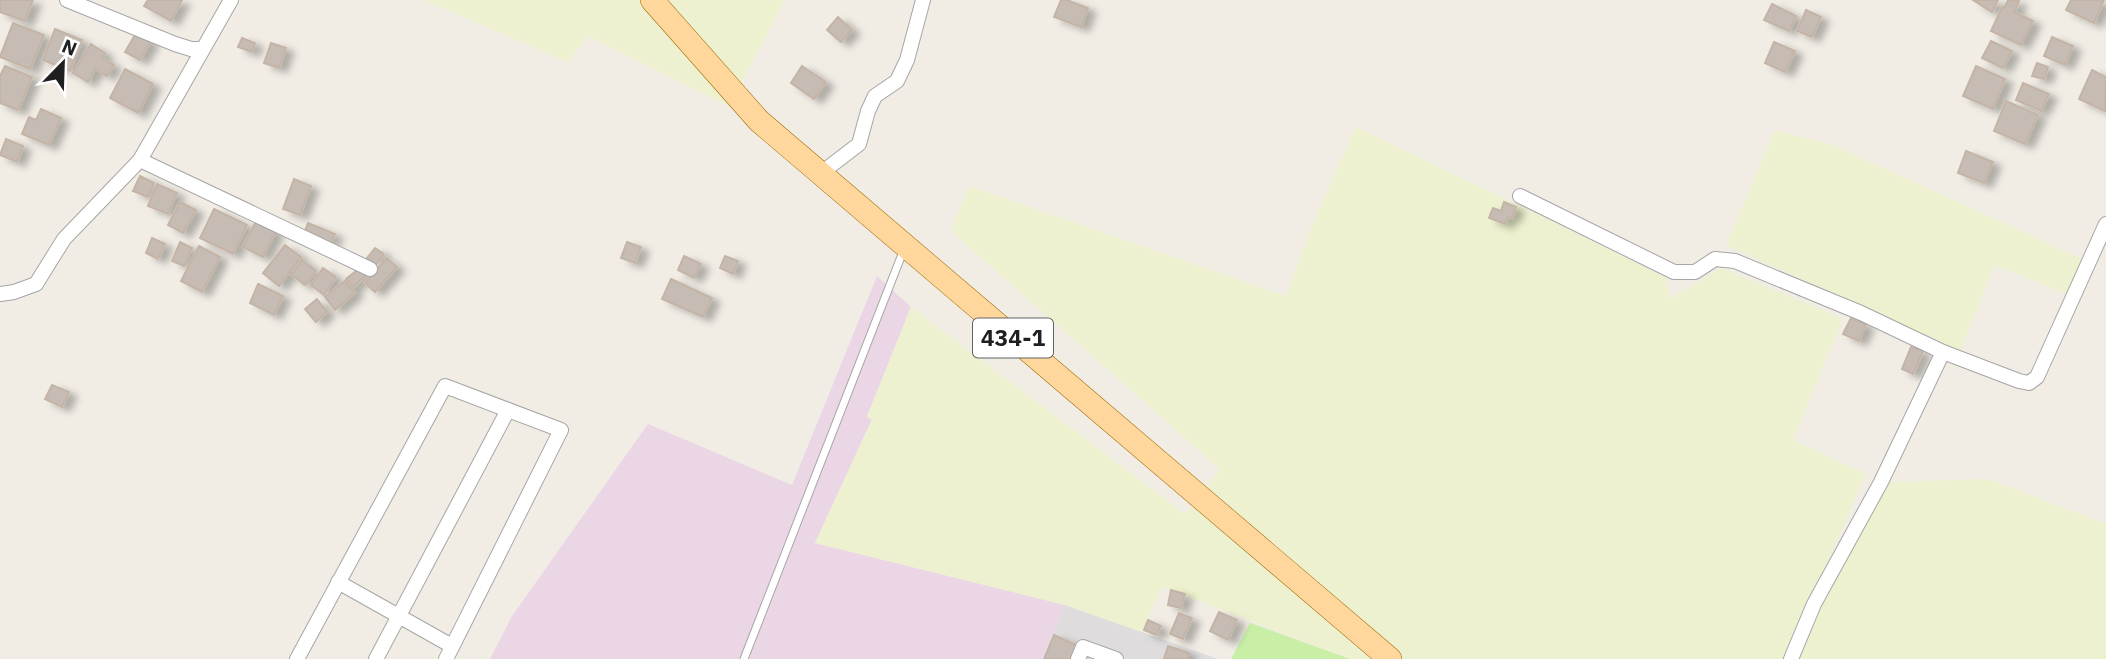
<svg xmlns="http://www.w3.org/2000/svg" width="2106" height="659" font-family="'IBM Plex Sans',sans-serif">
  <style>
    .residential { fill: #dedcdc }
    .industrial { fill: #ebd6e6 }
    .farmland { fill: #eef1cf }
    .grass { fill: #c9efa7 }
    .building { fill: #c6bcb4; stroke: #c4b4a6; stroke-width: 2; filter: url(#shadow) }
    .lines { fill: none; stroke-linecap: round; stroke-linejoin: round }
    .service-casing { stroke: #a6a6a6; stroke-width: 9 }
    .minor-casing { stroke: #a6a6a6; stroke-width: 16 }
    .primary-casing { stroke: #9b6b00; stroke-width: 24 }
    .service { stroke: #fff; stroke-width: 7 }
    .minor { stroke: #fff; stroke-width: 14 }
    .primary { stroke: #ffd69c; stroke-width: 23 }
    .labels { text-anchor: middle; stroke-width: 6; stroke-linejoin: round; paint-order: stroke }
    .shield { fill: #fff; stroke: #626262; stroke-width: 2 }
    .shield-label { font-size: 23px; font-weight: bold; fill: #1f1f1f }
  </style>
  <defs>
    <filter id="shadow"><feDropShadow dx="8" dy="4.5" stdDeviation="3.5" flood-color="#0004"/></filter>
  </defs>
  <rect width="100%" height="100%" fill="#f1ede5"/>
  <polygon class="residential" points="1065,605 1218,659 1042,659"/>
  <polygon class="industrial" points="877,276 911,307 867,416 872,419 815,543 1065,605 1042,659 490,659 512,616 648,424 792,485"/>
  <g class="farmland">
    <polygon points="424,0 785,0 729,106 588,36 568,62"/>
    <polygon points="1356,127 1666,277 1670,299 1721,268 1843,319 1793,440 1866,474 1785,659 1350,659 1162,587 1142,632 1065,605 815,543 872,420 867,417 911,307 1185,514 1220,469 951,231 969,186 1286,296 1311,228"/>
    <polygon points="1775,130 1833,145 2084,260 2069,295 1995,265 1961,351 1726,245"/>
    <polygon points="1875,479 1891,482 1988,479 2106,524 2106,659 1800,659"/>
  </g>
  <polygon class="grass" points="1250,623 1251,623 1350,659 1231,659"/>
  <g class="building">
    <polygon points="0,0 33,0 25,21 0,12"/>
    <polygon points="148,0 182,0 171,21 144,6"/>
    <polygon points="1061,0 1067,0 1088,8 1081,27 1054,17"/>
    <polygon points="1973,0 1998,0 1992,12"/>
    <polygon points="2008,0 2019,1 2014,12 2033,21 2021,45 1991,31 2002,7 2004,8"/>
    <polygon points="2071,0 2104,0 2094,23 2066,10"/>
    <polygon points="1772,4 1796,16 1789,31 1764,20"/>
    <polygon points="1806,10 1821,17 1812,37 1797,31"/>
    <polygon points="838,17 852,30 841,42 827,30"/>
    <polygon points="13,23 44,35 30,69 0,57"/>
    <polygon points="55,29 82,40 70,71 43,60"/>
    <polygon points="136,33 151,41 140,60 125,52"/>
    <polygon points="2052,37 2073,46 2065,65 2044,56"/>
    <polygon points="242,38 255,43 252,52 238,47"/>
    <polygon points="1991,41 2012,51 2003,68 1982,58"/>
    <polygon points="1774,42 1795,51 1785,72 1765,63"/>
    <polygon points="271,43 286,48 279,68 264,63"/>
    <polygon points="91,44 105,53 102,58 114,65 107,76 95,69 88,82 73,73"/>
    <polygon points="2037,63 2048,67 2044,79 2032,76"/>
    <polygon points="5,66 32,77 18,110 0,103 0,76"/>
    <polygon points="802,66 826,82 814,99 791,83"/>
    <polygon points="1976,66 2005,79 1993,109 1963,96"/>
    <polygon points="125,69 153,84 138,113 110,98"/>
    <polygon points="2092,70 2106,77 2105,111 2079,99"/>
    <polygon points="2023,83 2049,94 2041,111 2016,100"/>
    <polygon points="2006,101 2038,115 2025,144 1994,131"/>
    <polygon points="41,109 61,118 49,145 22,134 29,117 36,120"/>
    <polygon points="6,139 23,146 17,162 0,155"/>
    <polygon points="1966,151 1993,162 1984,183 1958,173"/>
    <polygon points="140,176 154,183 148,197 133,191"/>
    <polygon points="294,179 311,186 300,215 283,209"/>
    <polygon points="157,184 177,193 168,214 148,206"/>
    <polygon points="180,202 196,210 183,233 168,225"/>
    <polygon points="1504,202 1516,207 1512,218 1508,217 1505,224 1489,218 1493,208 1501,211"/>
    <polygon points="214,209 247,225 233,254 200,238"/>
    <polygon points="256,221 276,231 263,257 243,247"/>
    <polygon points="308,223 335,234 331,243 304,233"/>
    <polygon points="152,238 165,244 158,259 146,253"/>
    <polygon points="180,242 192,248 184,266 172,261"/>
    <polygon points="627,242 641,247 635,263 621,258"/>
    <polygon points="285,245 301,257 279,286 263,273"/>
    <polygon points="199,246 220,257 202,292 181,281"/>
    <polygon points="375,248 384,254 376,265 367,258"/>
    <polygon points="684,256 701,264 694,278 678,270"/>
    <polygon points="725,256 738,261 733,274 720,268"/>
    <polygon points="387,258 397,267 375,292 365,283"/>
    <polygon points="302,260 316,271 305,285 292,275"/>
    <polygon points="361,267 367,275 353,287 346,279"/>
    <polygon points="323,268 336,277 324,295 311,285"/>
    <polygon points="671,279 712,298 703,317 662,299"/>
    <polygon points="345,281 355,293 335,310 325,297"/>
    <polygon points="258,284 283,296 274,315 250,303"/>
    <polygon points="317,299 327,312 316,322 305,309"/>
    <polygon points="1851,318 1866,324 1859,341 1843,334"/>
    <polygon points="1911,347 1923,351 1913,374 1902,369"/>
    <polygon points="52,385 69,392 62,407 45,399"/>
    <polygon points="1171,590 1185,594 1181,608 1168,605"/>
    <polygon points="1219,612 1237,620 1228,640 1210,631"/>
    <polygon points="1179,613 1192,618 1183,639 1170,634"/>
    <polygon points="1148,620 1161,626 1156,635 1144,630"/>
    <polygon points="1054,635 1078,646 1073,659 1044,659"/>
    <polygon points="1168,646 1189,653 1187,659 1164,659"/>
  </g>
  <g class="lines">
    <g class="service-casing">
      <polyline id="service" points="744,659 904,249"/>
    </g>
    <g class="minor-casing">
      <g id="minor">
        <polyline points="67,0 175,44 191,49 201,49"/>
        <polyline points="140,160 370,269"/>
        <polyline points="820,174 859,144 868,111 875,96 897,81 907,60 923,0"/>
        <polyline points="1520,196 1674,272 1695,272 1715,259 1735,261 1861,313 1943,352 2019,381 2029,383 2037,377 2106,224"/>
        <polyline points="0,294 14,292 36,284 64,239 140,160 231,0"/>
        <polyline points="338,582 452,646"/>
        <polyline points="297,659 445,386 561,430 446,659"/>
        <polyline points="376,659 508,410"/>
        <polyline points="1078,659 1083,647 1116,659"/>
        <polyline points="1791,659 1814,604 1881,482 1943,352"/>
      </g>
    </g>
    <g class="primary-casing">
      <polyline id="primary" points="652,0 759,121 1390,659"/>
    </g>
    <use href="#service" class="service"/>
    <use href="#minor" class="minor"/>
    <use href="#primary" class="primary"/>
  </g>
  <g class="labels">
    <rect class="shield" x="973" y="318.5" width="80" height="39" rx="5"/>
    <g class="shield-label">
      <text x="1013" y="346">434-1</text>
    </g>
  </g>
  <g transform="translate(63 63) rotate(23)" stroke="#ffffff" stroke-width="5" paint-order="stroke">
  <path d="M0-5L12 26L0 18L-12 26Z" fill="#1f1f1f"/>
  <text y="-10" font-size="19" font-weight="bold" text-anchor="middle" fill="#1f1f1f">N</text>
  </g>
</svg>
